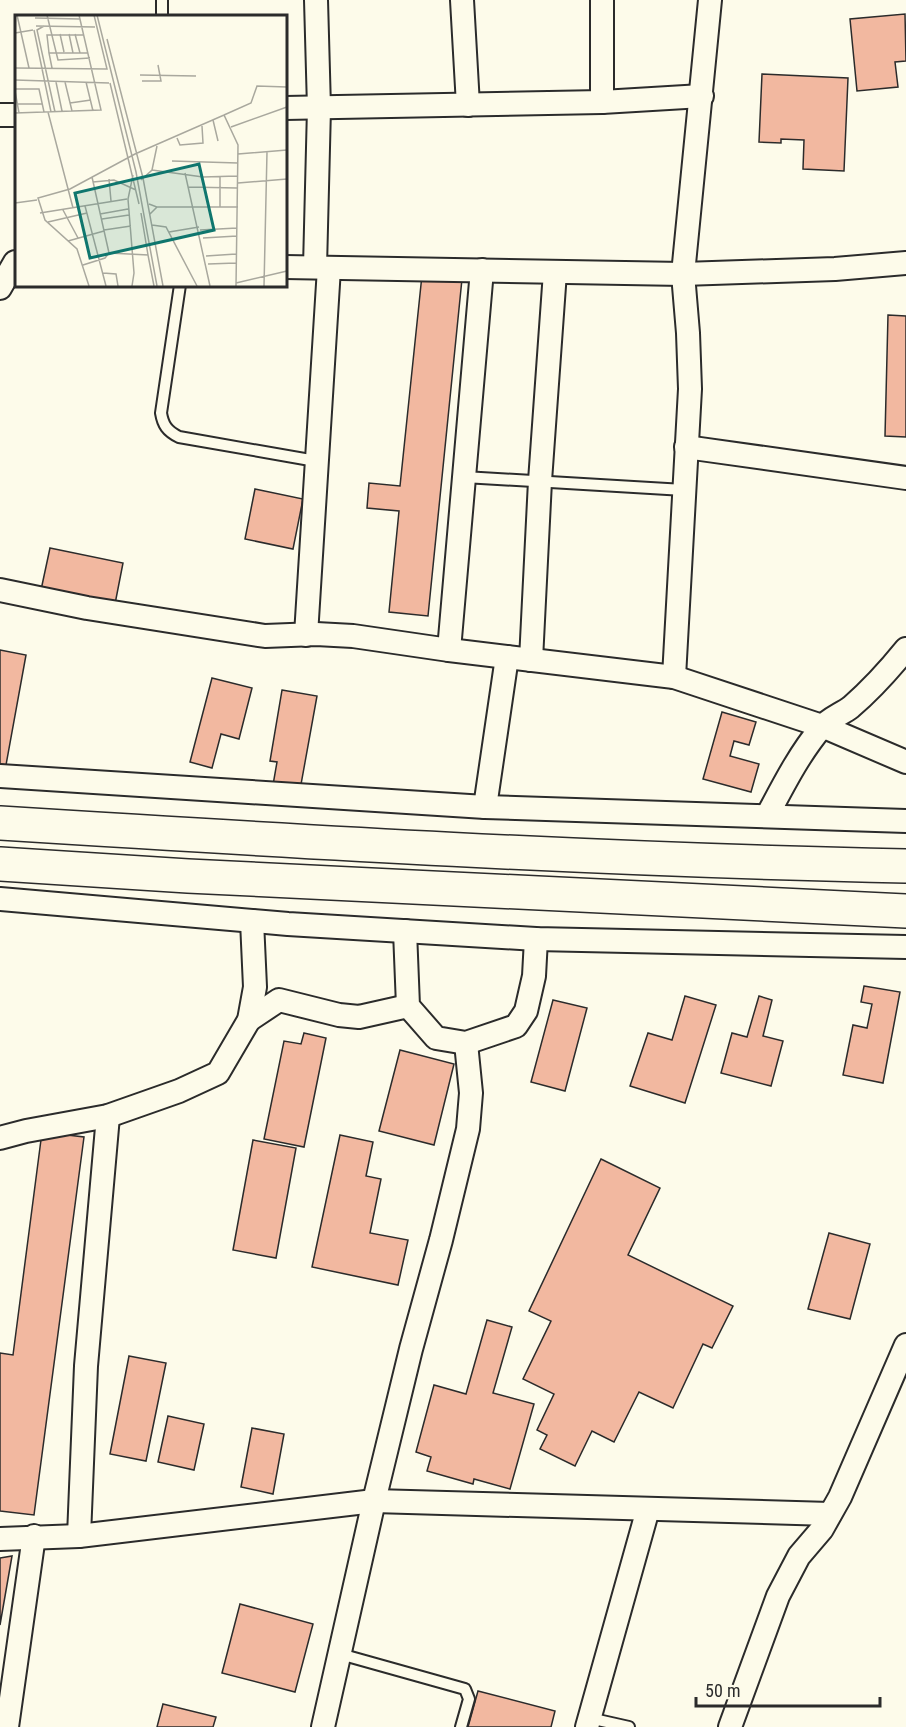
<svg xmlns="http://www.w3.org/2000/svg" width="906" height="1727" font-family="'Roboto Condensed',sans-serif">
  <style>
    .building { fill: #f2b8a0; stroke: #2b2b2b; stroke-width: 1.5 }
    .lines { fill: none; stroke-linecap: round; stroke-linejoin: round }
    .lane-casing { stroke: #2b2b2b; stroke-width: 14 }
    .street-casing { stroke: #2b2b2b; stroke-width: 26 }
    .highway-casing { stroke: #2b2b2b; stroke-width: 36 }
    .lane { stroke: #fdfbea; stroke-width: 10 }
    .street { stroke: #fdfbea; stroke-width: 22 }
    .highway { stroke: #fdfbea; stroke-width: 33 }
    .inset-road { fill: none; stroke: #a9a89e; stroke-width: 1.5 }
    .view { fill: #0f766e; fill-opacity: 0.15; stroke: #0f766e; stroke-width: 3 }
    .inset-edge { fill: none; stroke: #2b2b2b; stroke-width: 3 }
  </style>
  <rect width="100%" height="100%" fill="#fdfbea"/>
  <g class="building">
    <polygon points="905,14 906,61 895,62 898,87 857,91 850,19"/>
    <polygon points="762,74 848,78 844,171 803,169 804,140 781,139 781,143 759,142"/>
    <polygon points="422,275 462,279 428,616 389,612 399,511 367,508 369,483 400,486"/>
    <polygon points="888,315 906,316 906,437 885,436"/>
    <polygon points="255,489 303,499 293,549 245,539"/>
    <polygon points="50,548 123,563 115,604 41,590"/>
    <polygon points="0,650 26,655 6,765 0,764"/>
    <polygon points="212,678 252,688 239,739 221,734 212,768 190,762"/>
    <polygon points="282,690 317,696 300,790 273,785 277,762 270,761"/>
    <polygon points="722,712 756,722 749,745 734,741 730,756 759,764 751,792 703,779"/>
    <polygon points="864,986 900,992 883,1083 843,1075 853,1025 867,1028 872,1004 861,1002"/>
    <polygon points="685,996 716,1005 685,1103 630,1086 648,1033 672,1040"/>
    <polygon points="759,996 772,1000 763,1036 783,1041 771,1086 721,1073 732,1033 747,1037"/>
    <polygon points="553,1000 587,1008 565,1091 531,1082"/>
    <polygon points="304,1033 326,1038 304,1147 264,1139 284,1041 301,1044"/>
    <polygon points="400,1050 454,1064 434,1145 379,1131"/>
    <polygon points="42,1132 84,1137 34,1515 0,1511 0,1353 13,1355"/>
    <polygon points="340,1135 373,1142 366,1176 381,1179 370,1233 408,1240 398,1285 312,1267"/>
    <polygon points="253,1140 296,1148 276,1258 233,1250"/>
    <polygon points="601,1159 660,1188 628,1255 733,1306 712,1348 703,1344 673,1408 639,1392 614,1442 592,1431 575,1466 540,1449 547,1435 537,1430 554,1394 523,1379 551,1321 529,1311"/>
    <polygon points="829,1233 870,1244 850,1319 808,1309"/>
    <polygon points="487,1320 512,1327 493,1393 534,1404 510,1489 474,1479 473,1484 427,1471 431,1457 416,1452 434,1385 466,1394"/>
    <polygon points="129,1356 166,1363 146,1461 110,1454"/>
    <polygon points="168,1416 204,1424 194,1470 158,1462"/>
    <polygon points="252,1428 284,1434 273,1494 241,1487"/>
    <polygon points="12,1556 0,1625 0,1558"/>
    <polygon points="240,1604 313,1624 295,1692 222,1673"/>
    <polygon points="478,1691 555,1711 551,1727 468,1727"/>
    <polygon points="163,1704 216,1717 213,1727 157,1727"/>
  </g>
  <g class="lines">
    <g class="lane-casing">
      <g id="lane">
        <polyline points="162,0 162,16"/>
        <path d="M180,285L161,413C163,425 167,431 179,437L316,461"/>
        <polyline points="464,477 684,490"/>
        <polyline points="340,1654 465,1689 469,1699 461,1727"/>
        <polyline points="589,1718 629,1727"/>
      </g>
    </g>
    <g class="street-casing">
      <g id="street">
        <polyline points="462,0 468,105"/>
        <polyline points="602,102 602,0"/>
        <polyline points="285,108 602,102 702,96"/>
        <polyline points="0,115 16,115"/>
        <polyline points="285,267 683,274 835,269 906,263"/>
        <polyline points="315,267 319,108 316,0"/>
        <polyline points="0,288 15,262"/>
        <polyline points="686,447 906,478"/>
        <polyline points="0,590 87,608 265,636 316,634 353,636 449,650 674,677 822,726 906,762"/>
        <polyline points="306,635 329,268"/>
        <polyline points="449,650 482,270"/>
        <polyline points="531,660 540,481 555,272"/>
        <polyline points="674,677 690,389 688,333 683,274 710,0"/>
        <polyline points="0,776 485,807 906,821"/>
        <polyline points="485,807 507,657"/>
        <path d="M767,816C783,786 799,754 821,728C828,719 842,714 851,707C872,689 889,670 906,649"/>
        <polyline points="0,899 288,924 536,939 906,947"/>
        <polyline points="405,931 408,1006 436,1038 466,1043 516,1026 526,1011 534,976 536,939"/>
        <polyline points="249,1020 279,1000 339,1015 359,1017 408,1006"/>
        <polyline points="0,1138 26,1131 108,1116 179,1091 218,1073 249,1020 255,987 252,921"/>
        <polyline points="79,1536 86,1366 108,1116"/>
        <polyline points="0,1539 79,1536 374,1501 830,1514"/>
        <polyline points="7,1727 34,1536"/>
        <polyline points="323,1727 374,1501 411,1349 441,1240 468,1129 471,1093 466,1043"/>
        <polyline points="587,1727 648,1509"/>
        <polyline points="730,1727 778,1596 799,1556 822,1529 840,1497 906,1345"/>
      </g>
    </g>
    <g class="highway-casing">
      <g id="highway">
        <path d="M0,823C302,842 604,860 906,866"/>
        <polyline points="0,864 188,876 906,911"/>
      </g>
    </g>
    <use href="#lane" class="lane"/>
    <use href="#street" class="street"/>
    <use href="#highway" class="highway"/>
  </g>
  <g transform="translate(15 15)">
    <rect width="272" height="272" fill="#fdfbea"/>
    <path class="inset-road" d="M2,0L14,53M32,0L43,45L75,43M82,0L121,157L142,271M20,3L65,4M21,11L80,12M29,11L22,15L40,97M19,15L36,97M0,18L18,15M45,19L49,37M54,19L58,38M60,19L65,38M92,24L128,163L148,271M34,38L32,20H68M0,53L92,54L79,0M37,53L34,38H73M125,60L181,61M0,65L94,68M127,66H146L143,50M41,67L47,96M50,67L57,96M71,67L78,96M95,68L124,189M0,74H24L29,97M0,76L4,98M55,88L76,85M3,89H27M33,97L58,193M0,98L86,95L64,0M209,100L236,88L242,71L272,72M198,105L203,126M216,112L272,92M162,123L165,130L188,128L187,111M223,139L272,135M157,146L223,148M137,155L188,162L222,161M170,158L195,271M77,162L94,238M94,164L96,186M126,165L137,155L142,131M78,167L99,165L121,175M223,168L272,164M173,172L222,173M0,188L22,185M134,189L142,192L135,199M70,191L91,271M142,192H223M205,192V161M48,195L63,223M25,198L112,184M126,198L133,240M85,199L113,194M87,204L114,200M33,207L72,198M137,210L151,212L182,271M89,215L116,211M185,215L222,213M154,217L184,212M188,223L222,221M53,226L89,216M94,238L133,240L139,271M191,241L221,239M193,249L221,248M68,250L90,243L94,238M88,258L101,259L103,271M221,268L272,256M74,271L62,234L30,205L23,183L55,174L120,139L209,100L223,130L221,271M117,271L119,258L113,184L118,160M249,271L252,137"/>
    <path class="view" d="M184,149L199,215L75,243L60,178Z"/>
    <rect width="272" height="272" class="inset-edge"/>
  </g>
  <path d="M696 1697v9h184v-9" fill="none" stroke="#2b2b2b" stroke-width="3"/>
  <text x="705" y="1697" font-size="18" fill="#2b2b2b" stroke="#fdfbea" stroke-width="4.5" paint-order="stroke">50 m</text>
</svg>
